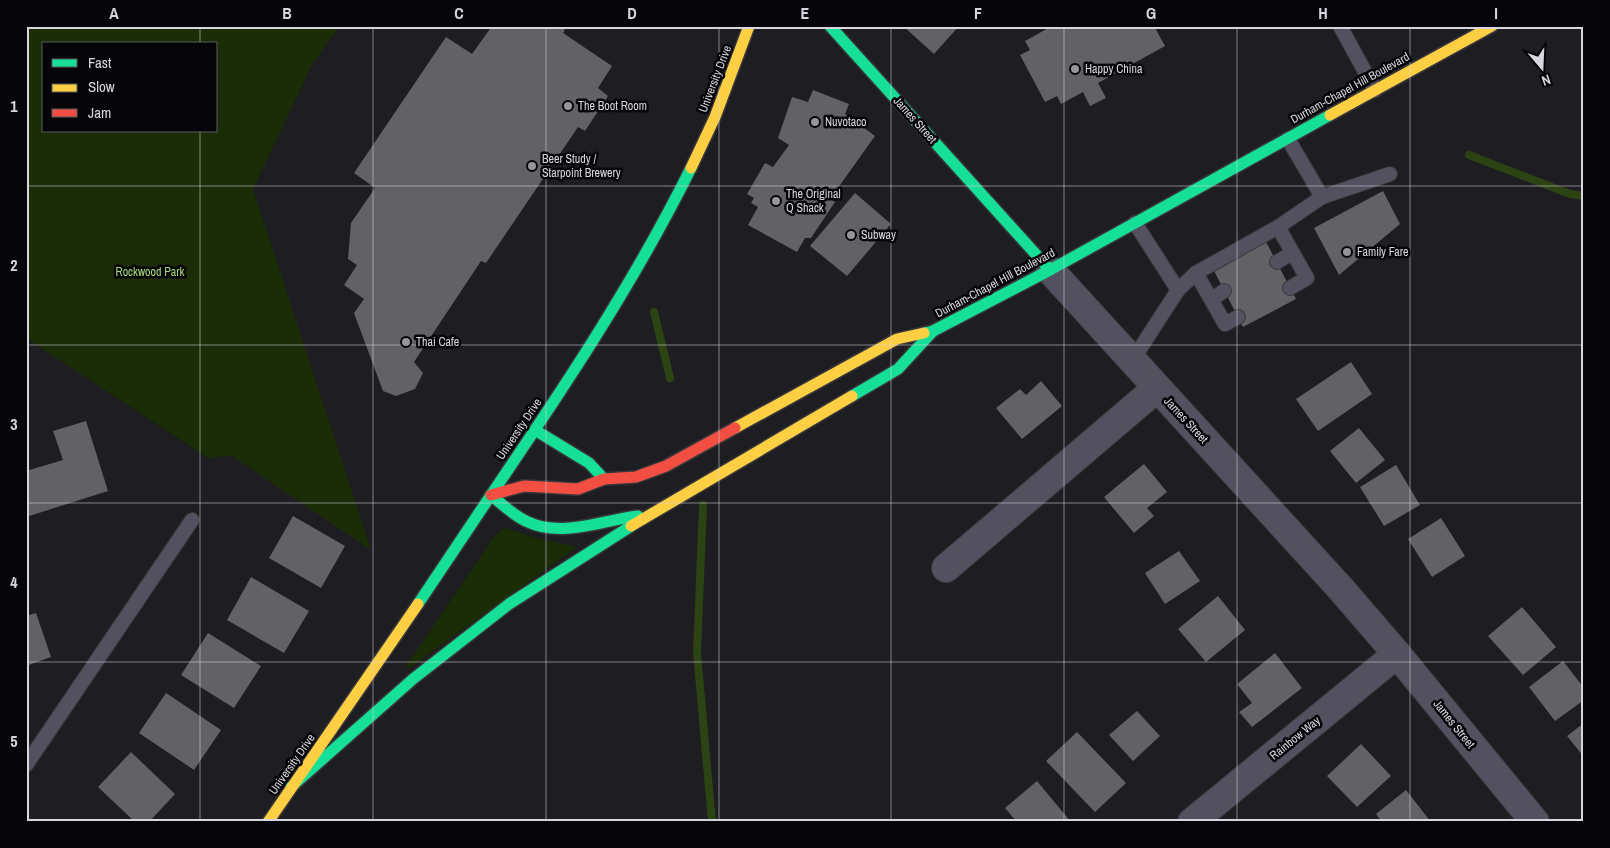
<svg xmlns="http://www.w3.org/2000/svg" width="1610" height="848" font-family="'Archivo Narrow',sans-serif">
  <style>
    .green { fill: #1b2d06; fill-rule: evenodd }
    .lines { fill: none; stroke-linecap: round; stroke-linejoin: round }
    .stream { stroke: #2c4313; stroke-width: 8 }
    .building { fill: #626266 }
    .lane-casing { stroke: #38383b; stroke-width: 16 }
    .street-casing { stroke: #38383b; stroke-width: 30 }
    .fast-casing { stroke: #38383b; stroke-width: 14 }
    .slow-casing { stroke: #38383b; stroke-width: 14 }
    .jam-casing { stroke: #38383b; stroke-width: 14 }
    .lane { stroke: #53515f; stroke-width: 14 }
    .street { stroke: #53515f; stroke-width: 28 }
    .fast { stroke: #16e098; stroke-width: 11 }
    .slow { stroke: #ffcf43; stroke-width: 11 }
    .jam { stroke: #f24e42; stroke-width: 11 }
    .grid { fill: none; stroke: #d7d6de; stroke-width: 1; stroke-opacity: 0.55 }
    .poi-dot { fill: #96959c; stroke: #06060a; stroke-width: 2 }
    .labels { text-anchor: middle; stroke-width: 5; stroke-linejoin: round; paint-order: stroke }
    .poi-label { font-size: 12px; fill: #d7d6de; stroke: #06060a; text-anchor: start }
    .street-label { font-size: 12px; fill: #d7d6de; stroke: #06060a }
    .park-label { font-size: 12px; fill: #a7d978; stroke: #06060a }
    .neatline { fill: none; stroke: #d7d6de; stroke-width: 2 }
    .grid-label { font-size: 16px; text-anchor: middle; font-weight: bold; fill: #d7d6de }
  </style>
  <rect width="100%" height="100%" fill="#1d1d22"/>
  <g class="green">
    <path d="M26,26H340L313,63L253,189L371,550L232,456L208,458L26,338ZM44,44H216V131H44Z"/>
    <polygon points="506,528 536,538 577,547 408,669 406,666 496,534 503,529"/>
  </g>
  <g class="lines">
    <g class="stream">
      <polyline points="1469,155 1570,194 1584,196"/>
      <polyline points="654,312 670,378"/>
      <polyline points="703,505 697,653 712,822"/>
    </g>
  </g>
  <g class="building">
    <polygon points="492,26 560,26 565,30 563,33 612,66 598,88 608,96 585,131 578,127 486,263 481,261 414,362 423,373 415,389 396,396 383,391 354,313 364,299 344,285 357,265 348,259 351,223 375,188 354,173 446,37 472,54"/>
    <rect x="874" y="26" width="25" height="2"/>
    <polygon points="903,26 959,26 934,54"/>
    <polygon points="1052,26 1154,26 1165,46 1098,83 1106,98 1090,106 1083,92 1061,104 1057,96 1045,102 1020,55 1030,50 1025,41"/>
    <polygon points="813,90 849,104 845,114 875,136 830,199 835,202 811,238 805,238 797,252 748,225 758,207 751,203 754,198 747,194 765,163 773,167 789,145 778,138 792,97 808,102"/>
    <polygon points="1383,191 1400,224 1339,275 1314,228"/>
    <polygon points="855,193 891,224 847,276 810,246"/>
    <polygon points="1265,240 1296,299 1243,327 1212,267"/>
    <polygon points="1351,362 1372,394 1318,431 1296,399"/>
    <polygon points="1041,381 1062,406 1022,439 996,408 1020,389 1026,395"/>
    <polygon points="86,421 108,491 26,517 26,471 63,460 53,431"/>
    <polygon points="1359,428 1385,460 1356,483 1330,451"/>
    <polygon points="1144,464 1167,492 1147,508 1154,516 1134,533 1104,497"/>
    <polygon points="1396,465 1420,505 1384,526 1360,487"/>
    <polygon points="293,516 345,546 321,588 269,558"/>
    <polygon points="1441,518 1465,556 1432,577 1408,539"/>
    <polygon points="1179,551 1200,581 1165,604 1145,573"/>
    <polygon points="251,577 309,611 284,653 227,620"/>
    <polygon points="1218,596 1245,630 1206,662 1178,629"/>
    <polygon points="1522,607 1556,647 1523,675 1488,636"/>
    <polygon points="36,613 51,657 26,666 26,616"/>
    <polygon points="208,633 261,666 234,708 181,675"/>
    <polygon points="1275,653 1302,688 1252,727 1239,712 1252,703 1237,684"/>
    <polygon points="1563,661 1584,688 1584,700 1555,721 1529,687"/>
    <polygon points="166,693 221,730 194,770 139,733"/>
    <polygon points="1137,711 1160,736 1133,761 1109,735"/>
    <polygon points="1584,723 1584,757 1567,736"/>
    <polygon points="1077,732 1126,783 1095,812 1046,761"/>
    <polygon points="1361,744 1391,776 1357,807 1327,776"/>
    <polygon points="131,752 175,794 149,822 135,822 98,787"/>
    <polygon points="1037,781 1071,822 1017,822 1005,808"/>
    <polygon points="1406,790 1431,822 1382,822 1376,814"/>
  </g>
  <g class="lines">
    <g class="lane-casing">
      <g id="lane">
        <polyline points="1340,26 1375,90"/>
        <polyline points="1322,197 1390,174"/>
        <polyline points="1135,223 1178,290 1196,273 1278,227 1322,197 1288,139"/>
        <polyline points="1278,227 1307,278 1290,288"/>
        <polyline points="1277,262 1292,253"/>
        <polyline points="1196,273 1225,324 1238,317"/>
        <polyline points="1212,299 1224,291"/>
        <polyline points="1132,361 1178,290"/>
        <polyline points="26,765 192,520"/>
      </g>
    </g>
    <g class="street-casing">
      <g id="street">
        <polyline points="1050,270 1341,589 1397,654 1535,822"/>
        <polyline points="946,568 1157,388"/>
        <polyline points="1192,822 1397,654"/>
      </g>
    </g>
    <g class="fast-casing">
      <g id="fast">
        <polyline points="830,26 1050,270"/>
        <polyline points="924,333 933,331 1050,270 1330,115"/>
        <polyline points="852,396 898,369 933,331"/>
        <polyline points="535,430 589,463 604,479"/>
        <path d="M491,495C563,389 634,283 691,168"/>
        <path d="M491,495C503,505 514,516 528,522C562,538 603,520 638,516"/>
        <polyline points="418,604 491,495"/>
        <polyline points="291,787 413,679 509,604 631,526"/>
      </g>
    </g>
    <g class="slow-casing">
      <g id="slow">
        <polyline points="1330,115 1492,26"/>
        <polyline points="691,168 715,117 749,26"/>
        <polyline points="735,428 897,339 924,333"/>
        <polyline points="631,526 852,396"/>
        <polyline points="268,822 418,604"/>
      </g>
    </g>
    <g class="jam-casing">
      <polyline id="jam" points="491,495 524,486 578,489 604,479 636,477 666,466 735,428"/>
    </g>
    <use href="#lane" class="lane"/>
    <use href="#street" class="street"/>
    <use href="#fast" class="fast"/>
    <use href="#slow" class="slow"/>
    <use href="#jam" class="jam"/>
  </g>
  <path class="grid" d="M200,26V44M373,26V822M546,26V822M719,26V822M891,26V822M1064,26V822M1237,26V822M1410,26V822M200,131V822M26,186H1584M26,345H1584M26,503H1584M26,662H1584"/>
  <g class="poi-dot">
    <circle cx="1075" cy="69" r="5"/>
    <circle cx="568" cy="106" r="5"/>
    <circle cx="815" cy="122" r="5"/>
    <circle cx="532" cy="166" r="5"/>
    <circle cx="776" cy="201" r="5"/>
    <circle cx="851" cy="235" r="5"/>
    <circle cx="1347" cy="252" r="5"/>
    <circle cx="406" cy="342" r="5"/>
  </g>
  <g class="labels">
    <g class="poi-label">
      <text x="1085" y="73">Happy China</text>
      <text x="578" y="110">The Boot Room</text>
      <text x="825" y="126">Nuvotaco</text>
      <text x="542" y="163">Beer Study /<tspan x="542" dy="14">Starpoint Brewery</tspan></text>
      <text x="786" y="198">The Original<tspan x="786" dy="14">Q Shack</tspan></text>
      <text x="861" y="239">Subway</text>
      <text x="1357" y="256">Family Fare</text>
      <text x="416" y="346">Thai Cafe</text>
    </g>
    <g class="street-label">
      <text transform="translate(715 79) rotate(-69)" y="4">University Drive</text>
      <text transform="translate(1350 88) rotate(-29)" y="4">Durham-Chapel Hill Boulevard</text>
      <text transform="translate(915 120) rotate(48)" y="4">James Street</text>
      <text transform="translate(995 283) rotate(-28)" y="4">Durham-Chapel Hill Boulevard</text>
      <text transform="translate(1186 420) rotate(47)" y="4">James Street</text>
      <text transform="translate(519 429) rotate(-56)" y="4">University Drive</text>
      <text transform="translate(1454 724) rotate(51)" y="4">James Street</text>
      <text transform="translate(1295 738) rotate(-39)" y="4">Rainbow Way</text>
      <text transform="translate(292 764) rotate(-55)" y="4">University Drive</text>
    </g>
    <g class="park-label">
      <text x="150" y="276">Rockwood Park</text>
    </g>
  </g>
  <rect width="1610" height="848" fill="none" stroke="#06060a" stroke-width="55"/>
  <rect x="42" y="42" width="175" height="90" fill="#06060a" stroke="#5a595f"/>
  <rect x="52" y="59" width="25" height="8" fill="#16e098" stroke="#5a595f"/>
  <text x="88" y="68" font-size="15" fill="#d7d6de">Fast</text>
  <rect x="52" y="84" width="25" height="8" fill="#ffcf43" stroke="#5a595f"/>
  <text x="88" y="92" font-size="15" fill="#d7d6de">Slow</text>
  <rect x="52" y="109" width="25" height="8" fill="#f24e42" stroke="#5a595f"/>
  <text x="88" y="118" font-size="15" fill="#d7d6de">Jam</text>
  <g transform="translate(1542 68) rotate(161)" stroke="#06060a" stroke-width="4" paint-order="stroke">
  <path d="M0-4L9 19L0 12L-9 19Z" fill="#d7d6de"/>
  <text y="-8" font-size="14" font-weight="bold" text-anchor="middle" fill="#d7d6de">N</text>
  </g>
  <rect x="28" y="28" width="1554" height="792" class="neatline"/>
  <g class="grid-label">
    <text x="114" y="19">A</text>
    <text x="287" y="19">B</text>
    <text x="459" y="19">C</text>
    <text x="632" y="19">D</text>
    <text x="805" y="19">E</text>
    <text x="978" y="19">F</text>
    <text x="1151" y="19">G</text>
    <text x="1323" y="19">H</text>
    <text x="1496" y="19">I</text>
    <text x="14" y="112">1</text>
    <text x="14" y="271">2</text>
    <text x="14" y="430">3</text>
    <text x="14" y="588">4</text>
    <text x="14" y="747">5</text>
  </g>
</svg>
